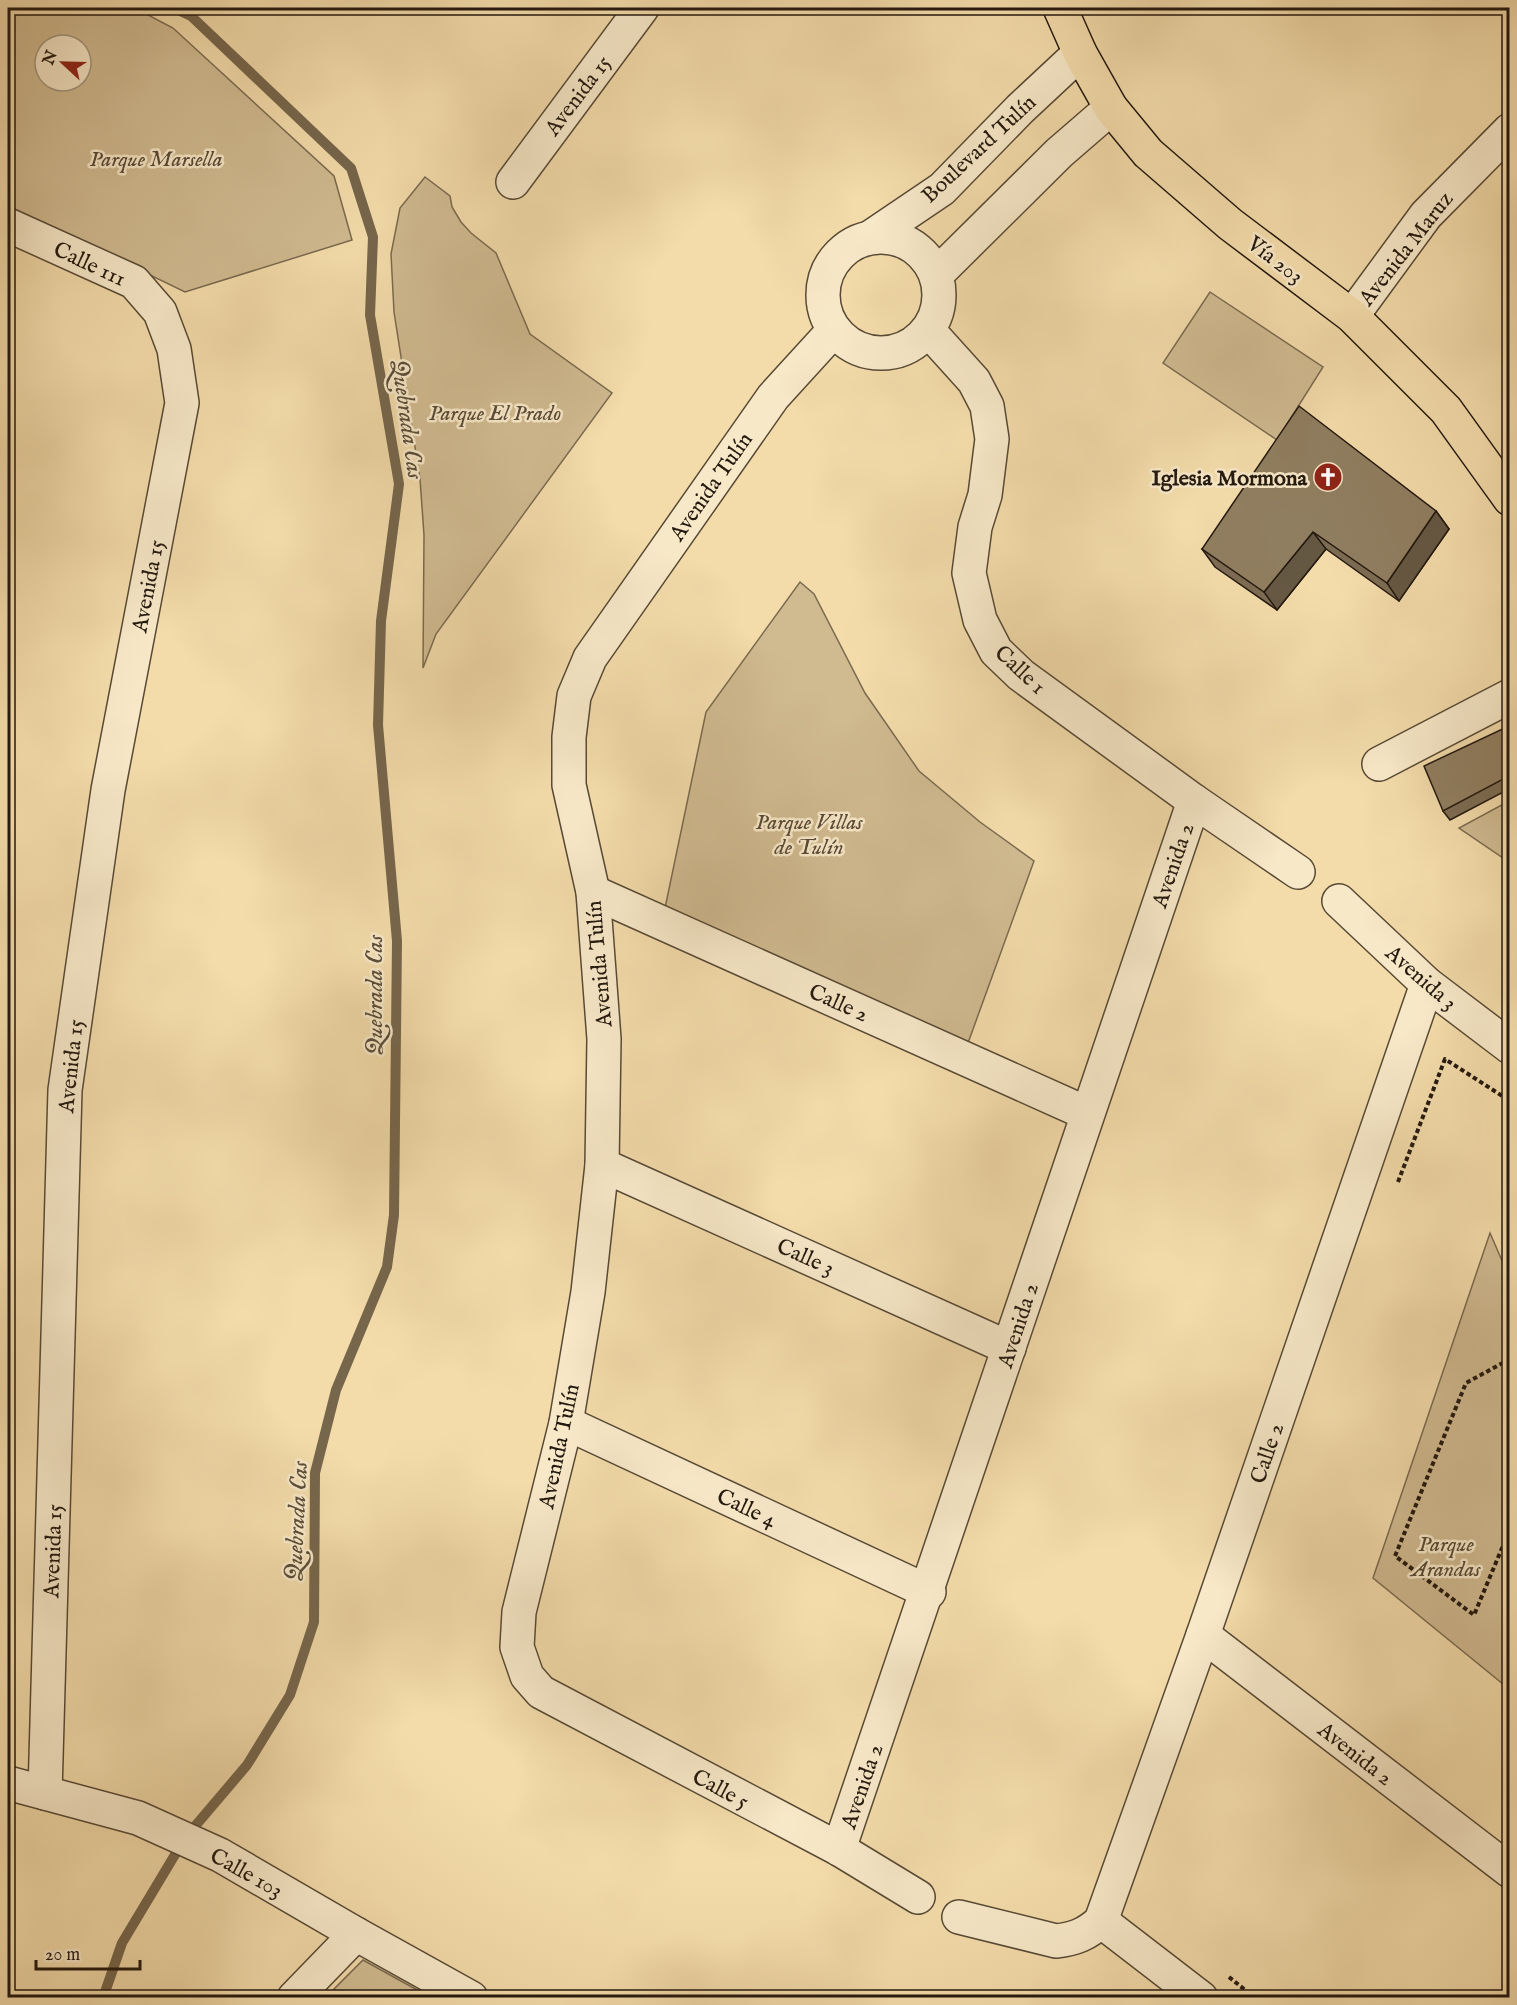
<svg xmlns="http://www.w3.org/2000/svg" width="1517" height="2005" font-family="'IM FELL English',serif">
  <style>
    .green { fill: #d0ba90; stroke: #7a6a50; stroke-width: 1.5; fill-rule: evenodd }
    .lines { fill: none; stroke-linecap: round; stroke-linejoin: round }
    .stream { stroke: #76664c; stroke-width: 10 }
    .minor-casing { stroke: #584a36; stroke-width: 36 }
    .major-casing { stroke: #24190f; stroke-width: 36 }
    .path { stroke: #24190f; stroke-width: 4; stroke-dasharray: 4.5 3; stroke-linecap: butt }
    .minor { stroke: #f7e8c8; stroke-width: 33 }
    .major { stroke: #f3dbaa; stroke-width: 33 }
    .wall { fill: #7c6c53; stroke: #24190f; stroke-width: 1.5 }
    .shaded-wall { fill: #655843; stroke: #24190f; stroke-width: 1.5 }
    .building { fill: #907e60; stroke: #24190f; stroke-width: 1.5 }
    .labels { text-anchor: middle; stroke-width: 5; stroke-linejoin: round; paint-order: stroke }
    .street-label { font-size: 22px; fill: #24190f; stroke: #f7e8c8 }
    .park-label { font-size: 22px; font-style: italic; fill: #584936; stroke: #f7e8c8 }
    .poi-label { font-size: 22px; font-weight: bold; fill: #24190f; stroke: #f7e8c8; text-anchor: end }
    .water-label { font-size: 24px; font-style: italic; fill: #5b4c38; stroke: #f7e8c8 }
  </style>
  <rect width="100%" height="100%" fill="#f3dbaa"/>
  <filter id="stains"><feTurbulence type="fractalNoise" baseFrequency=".00333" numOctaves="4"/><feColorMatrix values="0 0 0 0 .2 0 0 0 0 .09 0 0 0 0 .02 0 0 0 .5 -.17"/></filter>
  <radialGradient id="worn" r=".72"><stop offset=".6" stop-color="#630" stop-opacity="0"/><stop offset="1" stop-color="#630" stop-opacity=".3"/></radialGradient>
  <g class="green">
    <path d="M8,8H135L173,28L334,176L352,240L185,292L8,206ZM45,45H81V81H45Z"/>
    <polygon points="425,177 450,196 452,207 461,222 471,233 496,253 530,334 612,393 436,634 423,668 424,535 420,479 394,312 391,254 400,208"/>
    <polygon points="1210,292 1323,367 1277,440 1163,363"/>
    <polygon points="800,582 814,594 865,693 919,771 980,822 1034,861 968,1043 665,908 706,712"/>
    <polygon points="1509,801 1509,862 1459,828"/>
    <polygon points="1490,1233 1510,1279 1509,1689 1373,1578"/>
    <polygon points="363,1960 430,1997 326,1997"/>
  </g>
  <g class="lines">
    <polyline class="stream" points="103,1998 122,1943 185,1838 247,1765 290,1695 314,1622 315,1473 336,1390 387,1267 394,1215 397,941 378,725 381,621 399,484 370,315 373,237 351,168 191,16 174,8"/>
    <g class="minor-casing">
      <g id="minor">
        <polyline points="513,182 642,8"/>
        <polyline points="8,225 134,282 160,312 174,349 182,403 108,790 65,1090 45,1793"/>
        <polyline points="871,237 942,189 1020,109 1080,53"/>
        <circle cx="881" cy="295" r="58"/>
        <polyline points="936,275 1059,153 1111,108"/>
        <polyline points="1352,316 1426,215 1510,130"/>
        <polyline points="834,330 773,397 590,658 574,696 569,737 569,785 593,892 604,1039 602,1165 588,1292 566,1423 519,1612 517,1647 527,1676 541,1692 839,1849 918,1897"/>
        <polyline points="928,330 974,381 987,406 992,439 985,495 975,527 969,573 980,620 996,651 1021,675 1194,801 1298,872"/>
        <polyline points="1379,764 1510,696"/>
        <polyline points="593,892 1086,1113"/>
        <polyline points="1339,901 1427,984 1510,1047"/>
        <polyline points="602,1165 1009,1348"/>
        <polyline points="566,1423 929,1592"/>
        <polyline points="1203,1635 1510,1871"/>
        <polyline points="8,1783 138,1818 220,1855 356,1934 471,1998"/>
        <path d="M839,1849C960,1501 1074,1150 1194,801"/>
        <path d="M959,1917L1056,1941C1075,1939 1087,1934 1101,1921L1201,1998"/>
        <polyline points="1101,1921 1203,1635 1427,984"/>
        <polyline points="294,1998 356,1934"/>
      </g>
    </g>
    <g class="major-casing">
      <polyline id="major" points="1060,8 1080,53 1111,108 1148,153 1230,224 1352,316 1446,410 1510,499"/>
    </g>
    <g class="path">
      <polyline points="1398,1182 1445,1059 1510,1101"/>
      <polyline points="1510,1359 1466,1383 1395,1556 1474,1615 1510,1529"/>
      <polyline points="1229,1977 1255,1998"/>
    </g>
    <use href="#minor" class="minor"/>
    <use href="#major" class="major"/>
  </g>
  <g class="wall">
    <polygon points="1436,511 1449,529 1399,601 1326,549 1277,610 1215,567 1202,549"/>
    <polygon points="1509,726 1509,789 1450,820 1443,811"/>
  </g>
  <g class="shaded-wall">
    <polygon points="1436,511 1449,529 1399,601 1387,583"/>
    <polygon points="1313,532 1326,549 1277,610 1264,592"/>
  </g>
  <g class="building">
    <polygon points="1299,406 1436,511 1387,583 1313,532 1264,592 1202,549"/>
    <polygon points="1509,726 1509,776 1443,811 1424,766"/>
  </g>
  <defs>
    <g id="church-disc" transform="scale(1.5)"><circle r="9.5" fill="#8f2418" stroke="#f7e8c8"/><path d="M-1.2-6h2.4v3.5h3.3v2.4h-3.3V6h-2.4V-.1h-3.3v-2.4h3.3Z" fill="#fff"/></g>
  </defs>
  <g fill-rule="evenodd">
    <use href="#church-disc" x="1328" y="477"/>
  </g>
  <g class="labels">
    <g class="street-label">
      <text transform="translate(577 95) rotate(-53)" y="8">Avenida 15</text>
      <text transform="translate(978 148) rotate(-43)" y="8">Boulevard Tulín</text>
      <text transform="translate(1405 248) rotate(-52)" y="8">Avenida Maruz</text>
      <text transform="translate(1276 259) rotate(37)" y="8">Vía 203</text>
      <text transform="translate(90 263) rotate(25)" y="8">Calle 111</text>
      <text transform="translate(710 486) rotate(-55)" y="8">Avenida Tulín</text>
      <text transform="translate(147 586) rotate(-79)" y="8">Avenida 15</text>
      <text transform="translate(1021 669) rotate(43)" y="8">Calle 1</text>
      <text transform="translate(1172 865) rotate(-71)" y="8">Avenida 2</text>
      <text transform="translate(598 964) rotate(-95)" y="8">Avenida Tulín</text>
      <text transform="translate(1422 977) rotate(41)" y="8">Avenida 3</text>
      <text transform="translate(839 1002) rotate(24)" y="8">Calle 2</text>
      <text transform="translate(70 1066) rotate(-84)" y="8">Avenida 15</text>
      <text transform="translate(806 1256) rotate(24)" y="8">Calle 3</text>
      <text transform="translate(1017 1325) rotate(-72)" y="8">Avenida 2</text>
      <text transform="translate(558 1446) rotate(-78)" y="8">Avenida Tulín</text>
      <text transform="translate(1266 1453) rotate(-71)" y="8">Calle 2</text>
      <text transform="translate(747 1507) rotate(25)" y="8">Calle 4</text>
      <text transform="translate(52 1551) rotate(-88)" y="8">Avenida 15</text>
      <text transform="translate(1356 1753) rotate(38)" y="8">Avenida 2</text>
      <text transform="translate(861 1786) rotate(-71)" y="8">Avenida 2</text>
      <text transform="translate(721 1788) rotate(28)" y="8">Calle 5</text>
      <text transform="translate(247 1872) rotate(29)" y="8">Calle 103</text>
    </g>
    <g class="park-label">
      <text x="156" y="166">Parque Marsella</text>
      <text x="495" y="420">Parque El Prado</text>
      <text x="809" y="829">Parque Villas<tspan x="809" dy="25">de Tulín</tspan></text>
      <text x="1446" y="1551">Parque<tspan x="1446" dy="25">Arandas</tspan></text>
    </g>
    <g class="poi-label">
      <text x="1307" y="485">Iglesia Mormona</text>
    </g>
    <g class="water-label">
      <text transform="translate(408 419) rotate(82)" y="8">Quebrada Cas</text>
      <text transform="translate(374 995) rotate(-90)" y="8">Quebrada Cas</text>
      <text transform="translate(296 1521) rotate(-87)" y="8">Quebrada Cas</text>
    </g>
  </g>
  <rect width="1517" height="2005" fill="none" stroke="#f3dbaa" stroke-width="30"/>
  <rect x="9" y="9" width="1499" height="1987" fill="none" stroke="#24190f" stroke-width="3"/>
  <rect x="15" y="15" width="1487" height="1975" fill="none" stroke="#24190f" stroke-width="1.5"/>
  <g transform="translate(63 63) rotate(292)"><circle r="28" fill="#f7e8c8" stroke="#a3957e" stroke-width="1.5"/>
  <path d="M0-4.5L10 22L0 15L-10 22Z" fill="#8f2418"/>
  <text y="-9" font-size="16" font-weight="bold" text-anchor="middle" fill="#24190f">N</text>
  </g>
  <path d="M36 1960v9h104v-9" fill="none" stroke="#24190f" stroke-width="3"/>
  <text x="45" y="1960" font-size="18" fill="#24190f" stroke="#f7e8c8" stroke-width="4.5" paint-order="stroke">20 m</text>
  <rect width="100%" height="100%" filter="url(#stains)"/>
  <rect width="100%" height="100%" fill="url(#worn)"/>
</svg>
